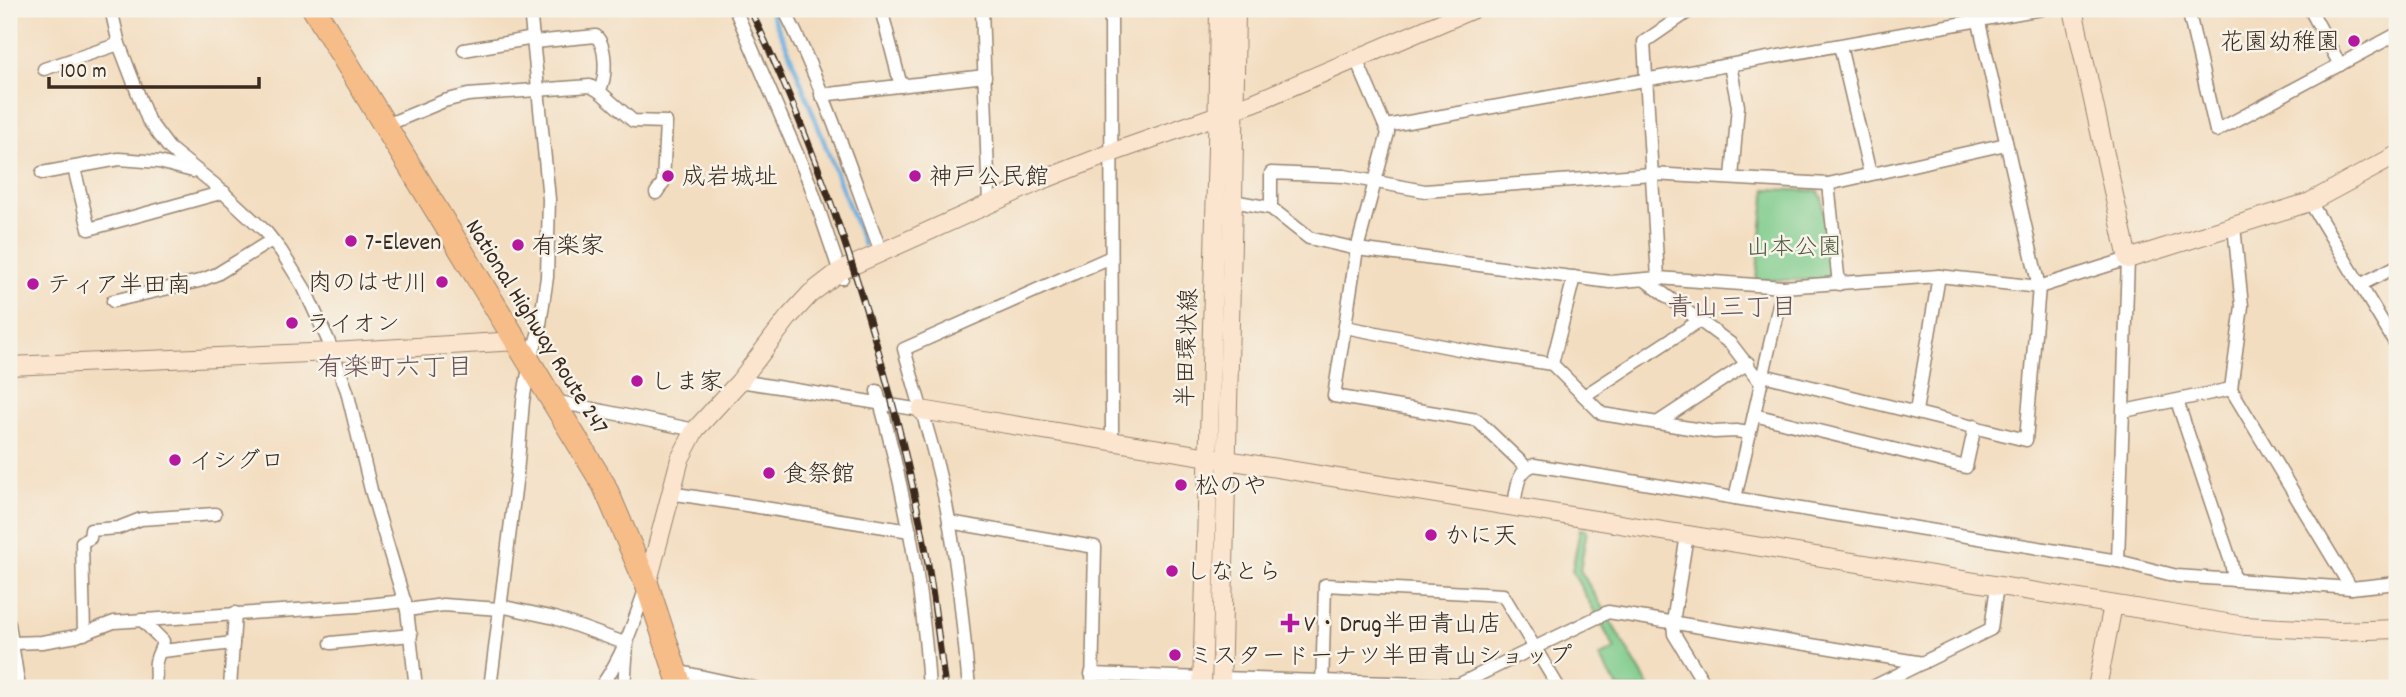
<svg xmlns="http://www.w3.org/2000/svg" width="2406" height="697" font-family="Dekko,'Klee One',sans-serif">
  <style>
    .green { fill: #7ecb8b; stroke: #5c7a54; stroke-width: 2 }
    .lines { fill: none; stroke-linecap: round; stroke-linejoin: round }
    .stream { stroke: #69afdf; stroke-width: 4.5 }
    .street-casing { stroke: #97846f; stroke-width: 15 }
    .secondary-casing { stroke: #97846f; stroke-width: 20 }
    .highway-casing { stroke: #97846f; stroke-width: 25 }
    .street { stroke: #fff; stroke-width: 12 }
    .secondary { stroke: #fce5cf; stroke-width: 18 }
    .highway { stroke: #f7bd88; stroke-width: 23 }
    .rail-casing { stroke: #3b2a1e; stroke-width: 7 }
    .rail { stroke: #f7f3e8; stroke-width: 4.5; stroke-dasharray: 13; stroke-linecap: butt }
    .poi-dot { fill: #b5179e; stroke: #f7f3e8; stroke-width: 2.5 }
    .labels { text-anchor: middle; stroke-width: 5; stroke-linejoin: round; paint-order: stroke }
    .poi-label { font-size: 24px; fill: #3b2a1e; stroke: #f7f3e8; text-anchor: start }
    .park-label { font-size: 24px; fill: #4f5a3f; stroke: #f7f3e8 }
    .street-label { font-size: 24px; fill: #3b2a1e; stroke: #f7f3e8 }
    .neighbourhood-label { font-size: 26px; fill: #6a5255; stroke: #f7f3e8 }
  </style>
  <rect width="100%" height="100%" fill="#f7f3e8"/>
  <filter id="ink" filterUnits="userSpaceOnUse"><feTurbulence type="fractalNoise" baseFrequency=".0143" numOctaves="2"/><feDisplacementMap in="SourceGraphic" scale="14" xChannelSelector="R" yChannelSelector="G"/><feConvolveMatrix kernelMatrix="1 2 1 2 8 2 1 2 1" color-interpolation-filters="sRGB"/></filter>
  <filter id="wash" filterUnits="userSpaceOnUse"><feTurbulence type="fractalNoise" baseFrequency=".00686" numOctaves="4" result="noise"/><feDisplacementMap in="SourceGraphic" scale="28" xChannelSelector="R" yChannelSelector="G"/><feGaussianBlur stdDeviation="1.57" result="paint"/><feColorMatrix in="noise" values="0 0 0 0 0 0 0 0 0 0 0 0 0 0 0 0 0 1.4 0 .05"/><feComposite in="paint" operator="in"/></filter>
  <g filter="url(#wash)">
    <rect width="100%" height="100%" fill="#f3ddc0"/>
    <g class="green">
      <polygon points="1766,189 1818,191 1822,197 1831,274 1826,280 1756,280"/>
      <polygon points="1580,529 1587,530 1580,570 1650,688 1618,688 1599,657 1615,649 1572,571"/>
    </g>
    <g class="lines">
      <polyline class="stream" points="769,9 788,49 864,245"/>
    </g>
  </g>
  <g filter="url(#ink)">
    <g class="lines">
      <g class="street-casing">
        <g id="street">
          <polyline points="111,9 119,44 148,120 169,148 214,184 266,232 281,251 304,288 328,340 347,391 371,490 407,610 416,688"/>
          <polyline points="735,9 810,184 842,278"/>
          <path d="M784,9C823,86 851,171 881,252"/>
          <polyline points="881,9 901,86"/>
          <polyline points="982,9 989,203"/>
          <polyline points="1111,9 1112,441"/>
          <polyline points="2188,9 2216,131 2397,34"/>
          <polyline points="2310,9 2340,65"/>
          <path d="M534,42L596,36C607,47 607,78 599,91L633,121L666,122L663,183L656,193"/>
          <polyline points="1840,46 1870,174"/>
          <polyline points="464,50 534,38"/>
          <polyline points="1356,59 1388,133 1357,249 1334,396 1477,420 1526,467"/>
          <polyline points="1730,65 1738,106 1732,178"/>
          <polyline points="44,69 119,44"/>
          <polyline points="821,95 985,76"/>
          <polyline points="384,126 444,101 468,95 590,86 599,91"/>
          <polyline points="1386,126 2042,9"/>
          <polyline points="74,168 89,229 224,192"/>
          <polyline points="42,173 119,159 159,162 193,171"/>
          <polyline points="1828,184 1839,284"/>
          <polyline points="1233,201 1271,208 1309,238 1357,249 1610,282 1658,278 1783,287 1939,276 2039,287 2128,259 2118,561"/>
          <polyline points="2310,202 2397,346"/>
          <polyline points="1271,208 1271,173 1344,176 1425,191 1652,174 1828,184 2006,144"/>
          <polyline points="2234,226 2242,306 2231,389 2351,588"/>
          <polyline points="1658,278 1644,42 1692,9"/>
          <polyline points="1645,280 1731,344 1761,383"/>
          <polyline points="2360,285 2397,266"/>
          <polyline points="113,301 199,281 217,274 272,240"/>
          <polyline points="1345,327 1469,351 1552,364 1602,414 1714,432 1736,431 1749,433"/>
          <polyline points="1552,364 1574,277"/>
          <polyline points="1763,375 2026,440 2039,287 1976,9"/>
          <polyline points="740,381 921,410"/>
          <path d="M877,391C904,488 923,587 929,688"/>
          <polyline points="1584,396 1699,321"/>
          <polyline points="554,401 695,430"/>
          <polyline points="2177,401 2231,562 2234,580"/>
          <polyline points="1916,411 1939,276"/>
          <polyline points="2124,411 2231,389"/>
          <polyline points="1754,415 1966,467 1975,426"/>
          <polyline points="1657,423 1748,363"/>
          <polyline points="670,493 910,531"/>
          <polyline points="1735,498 1783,287"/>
          <path d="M1514,506C1517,490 1516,471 1534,465L2118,561L2177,576L2351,588L2397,583"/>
          <polyline points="949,522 1095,547 1092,688"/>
          <polyline points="1687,535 1673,622 1674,634 1707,688"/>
          <polyline points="500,606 555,618 627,644 624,688"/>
          <polyline points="407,610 443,605 500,609"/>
          <path d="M142,620L163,641C162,648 159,651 157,658C153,668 159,678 153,688"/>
          <polyline points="9,624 19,688"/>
          <polyline points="84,634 82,542 90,538 91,530 118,528 141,519 215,514"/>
          <polyline points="12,643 42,642 77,636 114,622 358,606 405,601"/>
          <polyline points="331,643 411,635"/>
          <polyline points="162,651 233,643"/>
          <polyline points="676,671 755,688"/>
          <polyline points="1091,674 1202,678"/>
          <polyline points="1221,678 1458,685 1608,612 1923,663"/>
          <polyline points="230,688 235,613"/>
          <polyline points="490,688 517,474 523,401 530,362 539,331 547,277 549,199 530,9"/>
          <path d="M600,688C623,656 633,625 646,587"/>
          <path d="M969,688C962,615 956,540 938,469C928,429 915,389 904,349L1111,257"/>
          <polyline points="1322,688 1325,585 1503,595 1559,688"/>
          <polyline points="1871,688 1991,629 1997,585"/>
        </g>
      </g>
      <g class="secondary-casing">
        <g id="secondary">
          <polyline points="2073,9 2128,259 2310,202 2397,155"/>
          <polyline points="9,366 332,352 518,341"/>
          <polyline points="921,410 2245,626 2339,631 2397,629"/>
          <polyline points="647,585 680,459 695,430 740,381 788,318 810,294 840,271 1040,181 1111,153 1255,102 1473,9"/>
          <polyline points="1202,688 1217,147 1219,9"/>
          <polyline points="1221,688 1233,201 1236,9"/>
          <polyline points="2097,688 2113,605"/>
        </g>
      </g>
      <g class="highway-casing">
        <polyline id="highway" points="314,9 604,485 647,585 681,688"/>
      </g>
      <use href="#street" class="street"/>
      <use href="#secondary" class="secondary"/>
      <use href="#highway" class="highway"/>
      <g class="rail-casing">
        <path id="rail" d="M750,9C829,174 884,347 921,526C932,579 938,634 945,688"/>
      </g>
      <use href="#rail" class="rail"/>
    </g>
  </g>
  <g class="poi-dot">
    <circle cx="2354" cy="41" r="7"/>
    <circle cx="668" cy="176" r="7"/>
    <circle cx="915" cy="176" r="7"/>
    <circle cx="351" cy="241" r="7"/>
    <circle cx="518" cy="245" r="7"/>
    <circle cx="442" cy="282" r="7"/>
    <circle cx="33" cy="284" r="7"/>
    <circle cx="292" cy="323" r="7"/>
    <circle cx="637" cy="381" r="7"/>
    <circle cx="175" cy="460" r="7"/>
    <circle cx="769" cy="473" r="7"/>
    <circle cx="1181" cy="485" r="7"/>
    <circle cx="1431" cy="535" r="7"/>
    <circle cx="1172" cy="571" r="7"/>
    <path d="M1286.5 612.5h7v7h7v7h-7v7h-7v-7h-7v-7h7z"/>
    <circle cx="1175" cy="655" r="7"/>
  </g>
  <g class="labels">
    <g class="poi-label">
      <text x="2340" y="49" text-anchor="end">花園幼稚園</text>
      <text x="682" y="184">成岩城址</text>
      <text x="929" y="184">神戸公民館</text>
      <text x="365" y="249">7-Eleven</text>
      <text x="532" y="253">有楽家</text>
      <text x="428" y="290" text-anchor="end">肉のはせ川</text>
      <text x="47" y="292">ティア半田南</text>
      <text x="306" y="331">ライオン</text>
      <text x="651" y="389">しま家</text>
      <text x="189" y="468">イシグロ</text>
      <text x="783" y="481">食祭館</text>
      <text x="1195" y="493">松のや</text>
      <text x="1445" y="543">かに天</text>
      <text x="1186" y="579">しなとら</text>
      <text x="1304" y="631">V・Drug半田青山店</text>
      <text x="1189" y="663">ミスタードーナツ半田青山ショップ</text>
    </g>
    <g class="park-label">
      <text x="1794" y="254">山本公園</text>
    </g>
    <g class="street-label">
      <text transform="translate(538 326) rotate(58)" y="8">National Highway Route 247</text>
      <text transform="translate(1186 348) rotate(-88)" y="8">半田環状線</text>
    </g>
    <g class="neighbourhood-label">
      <text x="1732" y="315">青山三丁目</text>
      <text x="395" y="375">有楽町六丁目</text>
    </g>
  </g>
  <rect width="2406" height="697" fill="none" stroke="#f7f3e8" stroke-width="35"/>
  <path d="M49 77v10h210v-10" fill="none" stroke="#3b2a1e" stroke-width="3.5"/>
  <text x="60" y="77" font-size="21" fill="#3b2a1e" stroke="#f7f3e8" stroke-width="5" paint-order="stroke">100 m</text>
</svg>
